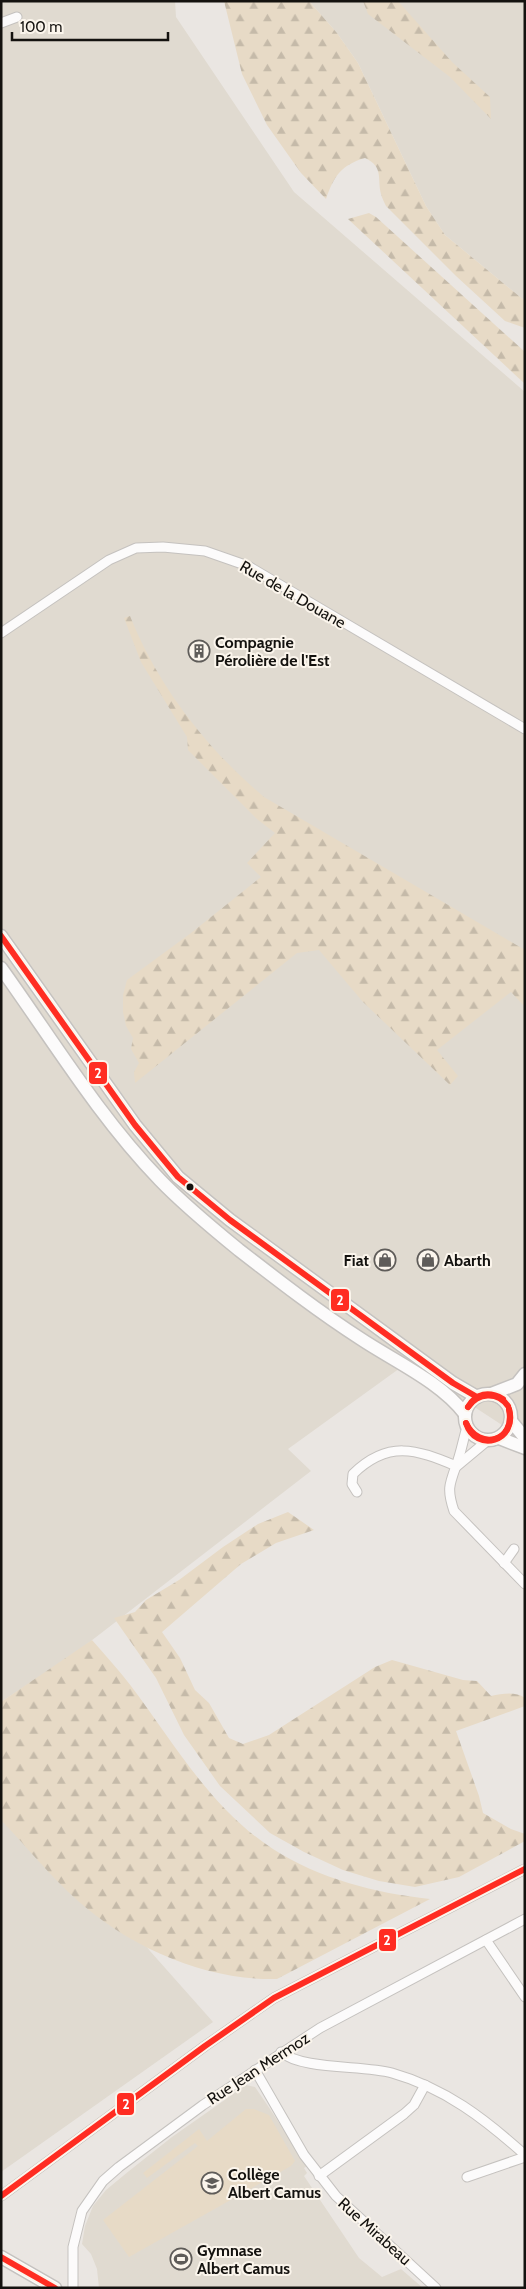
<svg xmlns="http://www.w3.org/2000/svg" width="526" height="2289" font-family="Cabin,sans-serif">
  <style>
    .built { fill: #e0dad0 }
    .forest { fill: url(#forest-firs) }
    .pitch { fill: #e7dac6 }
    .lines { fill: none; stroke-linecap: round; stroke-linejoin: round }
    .street-casing { stroke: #c5c2bf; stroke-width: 11 }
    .secondary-casing { stroke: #c5c2bf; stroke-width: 15 }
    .street { stroke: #fcfbfb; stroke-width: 9 }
    .secondary { stroke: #fcfbfb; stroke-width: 12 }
    .bus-1-casing { stroke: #fbf5ec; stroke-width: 10 }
    .bus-1 { stroke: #ff2d22; stroke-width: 6 }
    .bus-dot { fill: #14120f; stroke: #fbf5ec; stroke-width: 2 }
    .labels { text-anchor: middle; stroke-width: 4; stroke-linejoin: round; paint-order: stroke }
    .street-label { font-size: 16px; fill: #14120f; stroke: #fbf5ec }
    .poi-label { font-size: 16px; font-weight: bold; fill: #14120f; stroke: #fbf5ec; text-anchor: start }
    .line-badge { stroke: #fbf5ec; stroke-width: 2 }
    .badge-label { font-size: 14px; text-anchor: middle; font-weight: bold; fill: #fff }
  </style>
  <defs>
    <pattern id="forest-firs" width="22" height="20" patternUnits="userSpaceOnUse" patternTransform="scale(1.25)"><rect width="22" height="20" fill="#e7dac6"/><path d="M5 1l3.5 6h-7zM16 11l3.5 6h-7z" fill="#c5baa9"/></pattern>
  </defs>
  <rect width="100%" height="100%" fill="#eae6e2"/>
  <g class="built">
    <polygon points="1,1 175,1 176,17 294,192 525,392 525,1440 407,1363 288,1449 311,1471 78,1651 1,1702"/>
    <polygon points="309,1 525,1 525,301 445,235 426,206 358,63 337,33"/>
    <polygon points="1,1766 150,1951 213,2022 1,2172"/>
    <polygon points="246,2085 255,2087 270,2109 307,2166 304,2168 307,2173 304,2176 359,2258 382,2277 401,2269 423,2288 99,2288 97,2269 91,2254 82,2244 85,2226 93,2206 106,2190 129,2171 172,2137"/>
  </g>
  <g class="forest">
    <path d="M224,1H309L337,33L358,63L426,206L445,235L525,301V328L505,321L456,276L386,206C384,202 382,198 381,194C377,178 384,167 365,158C341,165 334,176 326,199L301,173L267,125L242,74Z"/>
    <polygon points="363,1 398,1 452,62 490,97 491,119 450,77 368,14"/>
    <polygon points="369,213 376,217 525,352 525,384 348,219"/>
    <path d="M130,616C158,686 206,748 264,797L525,950V1007L511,992L437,1050L458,1076L450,1085L363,1002L319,950L297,953L135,1083L134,1072L139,1063L131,1049L133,1038L126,1026L123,1012V995L127,980L191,933L261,877L247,863L275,833L257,819L188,750L187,737L141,662L124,618Z"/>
    <path d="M288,1512L314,1530L276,1543L241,1564L162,1632L180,1658L195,1690L209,1703L229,1738L243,1744L269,1735L375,1667L392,1660L463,1680L477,1681L491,1696C502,1694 515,1691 525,1698V1706L456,1731L479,1796L483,1813L511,1829L525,1834V1841L459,1877L415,1887L379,1881L343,1870L304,1852L270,1833L220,1786L184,1735L156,1678L114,1618L135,1612L146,1600L179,1580L223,1547L258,1524Z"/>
    <path d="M92,1640C105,1655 119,1670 131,1686C174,1743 211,1809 273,1849C320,1879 375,1893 430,1899L277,1979C206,1981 129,1947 77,1900C50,1876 26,1846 1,1820V1702Z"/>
  </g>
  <polygon class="pitch" points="246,2109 254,2109 269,2115 295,2161 291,2166 129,2257 103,2220 198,2146 195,2143 147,2178 143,2173 199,2129 207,2141"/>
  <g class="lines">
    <g class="street-casing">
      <g id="street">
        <polyline points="1,23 17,17"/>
        <polyline points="1,633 109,560 136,548 163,547 205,551 248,566 525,729"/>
        <path d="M467,1427C463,1440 461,1453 456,1466C449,1485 447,1490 454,1511L525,1584"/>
        <polyline points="457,1466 487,1441"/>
        <path d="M357,1492L352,1484L353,1474C388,1440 416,1449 456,1466"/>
        <polyline points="504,1563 514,1549"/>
        <polyline points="486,1940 525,1997"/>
        <path d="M281,2052C302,2070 363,2065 392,2073C445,2088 485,2119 525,2155"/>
        <polyline points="255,2070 304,2155 336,2196 436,2288"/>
        <polyline points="319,2176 404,2114 414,2105 425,2085"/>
        <polyline points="467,2177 525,2157"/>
        <polyline points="1,2196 205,2046 274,1998 525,1869"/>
        <polyline points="73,2288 73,2247 82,2211 103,2181 119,2167 203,2105 320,2028 525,1919"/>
      </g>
    </g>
    <g class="secondary-casing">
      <g id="secondary">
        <polyline points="1,936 135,1125 178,1177 230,1220 453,1383 477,1397"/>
        <path d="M1,968C52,1039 99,1117 160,1180C184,1205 212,1228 239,1250C279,1281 319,1312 361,1339C394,1361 441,1382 465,1414"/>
        <circle cx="488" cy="1417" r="23"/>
        <polyline points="491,1394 517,1384 525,1374"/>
        <polyline points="511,1421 525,1438"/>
        <polyline points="499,1438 525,1448"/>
        <polyline points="1,2257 55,2288"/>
      </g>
    </g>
    <use href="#street" class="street"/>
    <use href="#secondary" class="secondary"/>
    <g class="bus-1-casing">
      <g id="bus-1">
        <polyline points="1,936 135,1125 178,1177 230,1220 453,1383 477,1397"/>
        <path d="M468,1407C476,1393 489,1391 503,1399"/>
        <path d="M468,1407C478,1393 497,1391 508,1406"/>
        <path d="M466,1423C479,1451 516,1442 509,1409"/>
        <path d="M466,1423C476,1454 518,1441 509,1409"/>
        <polyline points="1,2196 205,2046 274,1998 525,1869"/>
        <polyline points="1,2257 55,2288"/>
      </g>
    </g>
    <use href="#bus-1" class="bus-1"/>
  </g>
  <defs>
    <g id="building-ring" transform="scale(1.125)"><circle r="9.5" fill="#fbf5ec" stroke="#5f5c59" stroke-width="1.5"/><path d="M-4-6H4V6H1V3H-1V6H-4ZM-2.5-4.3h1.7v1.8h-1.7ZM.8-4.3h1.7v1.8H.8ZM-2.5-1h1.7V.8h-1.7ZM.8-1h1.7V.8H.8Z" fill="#5f5c59"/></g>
    <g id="shop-ring" transform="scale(1.125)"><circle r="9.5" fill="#fbf5ec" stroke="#5f5c59" stroke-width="1.5"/><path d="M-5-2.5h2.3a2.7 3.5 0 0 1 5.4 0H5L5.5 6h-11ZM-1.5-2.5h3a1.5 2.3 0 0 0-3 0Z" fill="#5f5c59"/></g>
    <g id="school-ring" transform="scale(1.125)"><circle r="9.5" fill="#fbf5ec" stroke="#5f5c59" stroke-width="1.5"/><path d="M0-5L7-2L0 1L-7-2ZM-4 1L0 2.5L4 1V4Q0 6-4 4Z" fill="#5f5c59"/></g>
    <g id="stadium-ring" transform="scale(1.125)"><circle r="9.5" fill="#fbf5ec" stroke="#5f5c59" stroke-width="1.5"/><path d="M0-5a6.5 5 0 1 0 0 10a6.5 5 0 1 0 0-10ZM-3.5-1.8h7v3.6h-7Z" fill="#5f5c59"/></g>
  </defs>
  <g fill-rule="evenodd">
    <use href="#building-ring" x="199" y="651"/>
    <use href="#shop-ring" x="385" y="1260"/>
    <use href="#shop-ring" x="428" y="1260"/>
    <use href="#school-ring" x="212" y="2183"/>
    <use href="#stadium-ring" x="181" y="2259"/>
  </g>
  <circle class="bus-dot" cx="190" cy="1187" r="4.5"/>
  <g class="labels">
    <g class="street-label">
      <text transform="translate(293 594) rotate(30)" y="6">Rue de la Douane</text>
      <text transform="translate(258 2068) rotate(-33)" y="6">Rue Jean Mermoz</text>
      <text transform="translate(375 2231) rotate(42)" y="6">Rue Mirabeau</text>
    </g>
    <g class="poi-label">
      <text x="215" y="648">Compagnie<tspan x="215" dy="18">Pérolière de l'Est</tspan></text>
      <text x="369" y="1266" text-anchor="end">Fiat</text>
      <text x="444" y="1266">Abarth</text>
      <text x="228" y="2180">Collège<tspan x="228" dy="18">Albert Camus</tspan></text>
      <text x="197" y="2256">Gymnase<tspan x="197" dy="18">Albert Camus</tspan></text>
    </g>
  </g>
  <g class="line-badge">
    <rect x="88" y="1061" width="20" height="24" rx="5" fill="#ff2d22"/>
    <rect x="330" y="1288" width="20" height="24" rx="5" fill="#ff2d22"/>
    <rect x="378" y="1928" width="19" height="24" rx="5" fill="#ff2d22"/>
    <rect x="116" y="2092" width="19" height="24" rx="5" fill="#ff2d22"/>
  </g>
  <g class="badge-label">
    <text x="98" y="1078">2</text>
    <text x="340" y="1305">2</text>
    <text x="387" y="1945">2</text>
    <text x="126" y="2109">2</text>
  </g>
  <rect width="526" height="2289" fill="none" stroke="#14120f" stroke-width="5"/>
  <path d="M12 32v8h156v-8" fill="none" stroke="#14120f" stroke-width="2.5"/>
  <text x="20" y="32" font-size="15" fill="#14120f" stroke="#fbf5ec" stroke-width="4" paint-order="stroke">100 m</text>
</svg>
